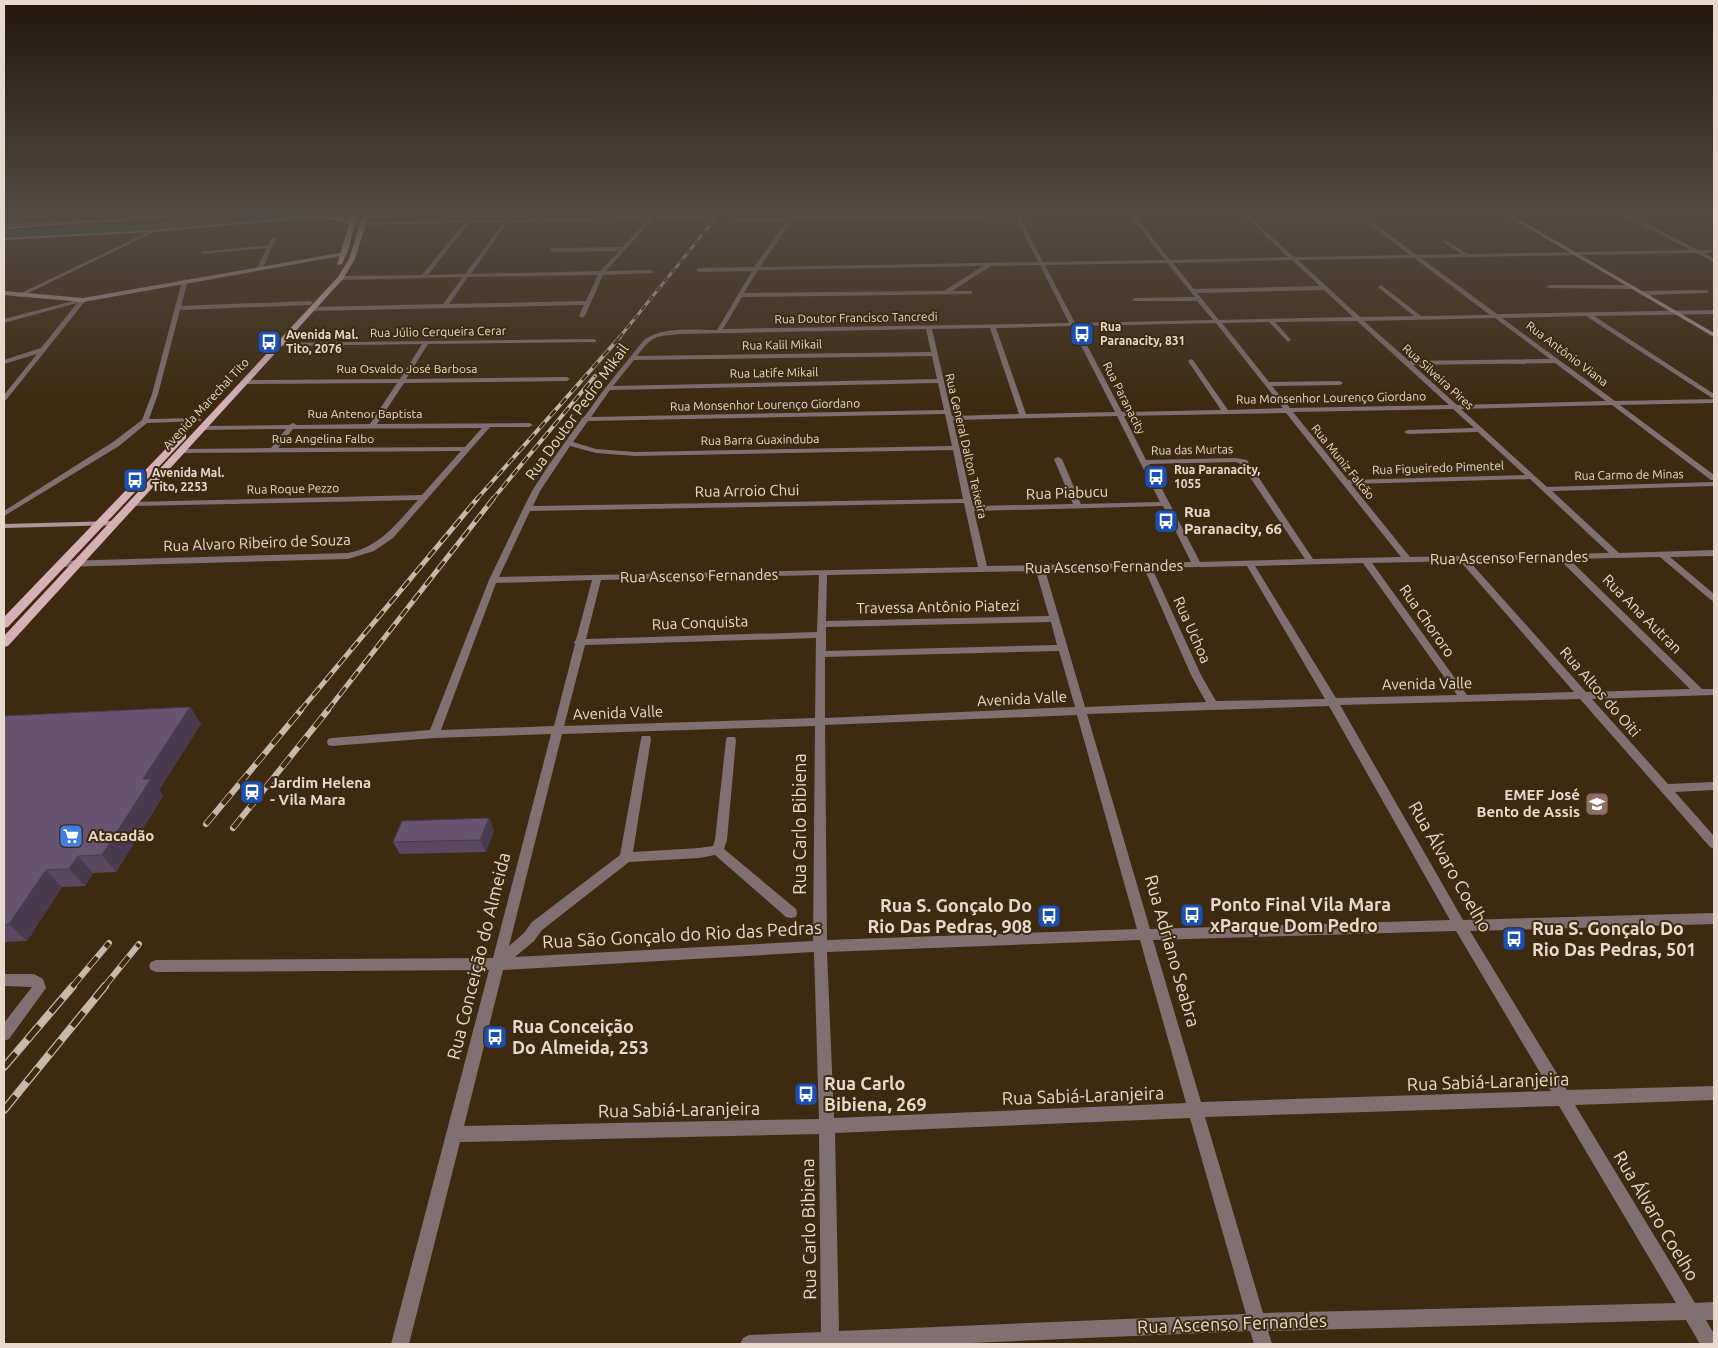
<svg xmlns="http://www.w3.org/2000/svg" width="1718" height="1348" font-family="Ubuntu,sans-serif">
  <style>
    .built { fill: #4a3111 }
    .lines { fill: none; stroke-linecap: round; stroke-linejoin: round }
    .river { fill: #255457; fill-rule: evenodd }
    .street { fill: #817072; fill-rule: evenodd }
    .secondary { fill: #b09599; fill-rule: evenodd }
    .primary { fill: #d5b1b6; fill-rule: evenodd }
    .rail-far4-casing { stroke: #c7b9a9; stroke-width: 3 }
    .rail-far3-casing { stroke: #c7b9a9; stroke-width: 4 }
    .rail-far2-casing { stroke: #c7b9a9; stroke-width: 5 }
    .rail-far1-casing { stroke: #c7b9a9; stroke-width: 6 }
    .rail-casing { stroke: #c7b9a9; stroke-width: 8 }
    .rail-far4 { stroke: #3e2a11; stroke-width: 2; stroke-dasharray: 6; stroke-linecap: butt }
    .rail-far3 { stroke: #3e2a11; stroke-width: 2.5; stroke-dasharray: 8; stroke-linecap: butt }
    .rail-far2 { stroke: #3e2a11; stroke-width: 3; stroke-dasharray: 10; stroke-linecap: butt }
    .rail-far1 { stroke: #3e2a11; stroke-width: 4.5; stroke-dasharray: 13; stroke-linecap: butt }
    .rail { stroke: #3e2a11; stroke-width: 5.5; stroke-dasharray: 18; stroke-linecap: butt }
    .wall { fill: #594860 }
    .shaded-wall { fill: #483b4e }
    .building { fill: #675470; stroke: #483b4e }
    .labels { text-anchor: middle; stroke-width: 4; stroke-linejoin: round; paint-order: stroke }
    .far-street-label { font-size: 12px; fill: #e7dacc; stroke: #3e2a11 }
    .far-poi-label { font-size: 12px; font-weight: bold; fill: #e7dacc; stroke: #3e2a11; text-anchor: start }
    .street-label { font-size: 15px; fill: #e7dacc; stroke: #3e2a11 }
    .poi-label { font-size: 15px; font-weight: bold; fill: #e7dacc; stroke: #3e2a11; text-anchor: start }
    .near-street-label { font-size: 18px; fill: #e7dacc; stroke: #3e2a11 }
    .near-poi-label { font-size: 18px; font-weight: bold; fill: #e7dacc; stroke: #3e2a11; text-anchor: start }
  </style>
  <rect width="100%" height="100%" fill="#3e2a11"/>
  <polygon class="built" points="1251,214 1345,214 1368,231 1271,233"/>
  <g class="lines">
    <polygon class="river" points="253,214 302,214 296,217 129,233 4,238 4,230 129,225"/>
    <g class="street">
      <polygon points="150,214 156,214 145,221 141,220"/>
      <path d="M471,214H476L471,220H505L508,218L510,220L703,216L705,217L703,218L653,219L606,271L651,270L654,272L653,273L603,275L585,316L582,318L579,316L584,305L314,311L311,309L314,307L443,304L463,277L341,280L338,278L341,276L422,275L464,223L364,225L362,223L466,220ZM648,220L622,247L552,248L549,250L552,252L619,251L600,271L471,274L508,222ZM469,223H503L465,274L428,275ZM598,275L586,301L449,304L468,277Z"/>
      <path d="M791,214H795L794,218L1113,214L1020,217L1043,262L1165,260L1129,214H1134L1170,260L1288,257L1242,214H1247L1294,257L1410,255L1356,214H1361L1417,255L1462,254L1443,242L1445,240L1468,254L1690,250L1621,214H1714L1633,217L1698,250H1714V252L1704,253L1714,258V262L1696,253L1421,258L1497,314L1714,310V314L1594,316L1714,394V403L1620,405L1714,475V480H1711L1612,405L1461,409L1547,487L1714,482V486L1552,491L1619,553L1714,550V556L1670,557L1714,594V601L1711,600L1660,557L1569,559L1702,689H1714V695L1592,699L1668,784L1714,782V790L1675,792L1714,836V849L1710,847L1580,699L1340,705L1463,920L1714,913V924L1470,931L1567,1090L1714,1086V1100L1575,1105L1695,1303L1714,1302V1320H1706L1714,1334V1344H1700L1686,1320L1268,1331L1272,1344H1254L1250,1331L947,1344H740L743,1338L749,1335L821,1332L819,1134L460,1142L409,1344H391L489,970L156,972L151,970L149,966L151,962L156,960L493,958L551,734L434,738L332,746L328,745L327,742L328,739L332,738L430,730L489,580L523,509L532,491L548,466L581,420L582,418L584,417L606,387L644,340C662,326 694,330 717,330L752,271L699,272L696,270L699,268L754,267L787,221H731L729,219L789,218ZM1015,217L1038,262L760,267L792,220ZM1414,258L1490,315L1421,316L1381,285L1378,287L1379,288L1414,316L1360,317L1298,260ZM1292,260L1320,286L1194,289L1173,263ZM1167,263L1195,297L1135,298L1132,300L1133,301H1197L1213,320L1075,323L1045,265ZM1040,265L1069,323L723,329L742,297L970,294L972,293V291H952L991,266ZM983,266L944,291L744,293L758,270ZM1324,290L1353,317L1219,320L1197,293ZM1586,316L1712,398L1714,399L1615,401L1502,318ZM1495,318L1550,359L1409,361L1364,321ZM1357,321L1449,405L1290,408L1272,386L1340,385L1343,383L1340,381L1269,382L1222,323L1269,322L1288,342L1291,340L1275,322ZM1216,323L1283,408L1228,410L1193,360L1191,359L1188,361L1221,410L1122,412L1077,326ZM1071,326L1115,412L1026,414L996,328ZM990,328L1019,414L952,416L932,329ZM926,329L931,352L637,356C654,334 654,337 681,334ZM932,356L937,379L613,386L634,360ZM1555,363L1606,401L1457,405L1413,365ZM938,383L944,410L591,417L610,390ZM1453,409L1474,428L1408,430L1404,432L1408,434L1478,432L1525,475L1348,480L1293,412ZM1286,413L1401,557L1313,559L1247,460L1236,458L1146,460L1124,416ZM945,414L952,446L635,452L596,449L573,442L588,421ZM1117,416L1160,502L1081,504L1062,459L1058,457L1054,459L1073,504L973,506L953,420ZM570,446L596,453L635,456L953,450L963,499L533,506L540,491ZM1236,462L1241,464L1305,559L1200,562L1149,464ZM1530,479L1609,553L1410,557L1351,484ZM964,503L978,567L499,577L530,511ZM1163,506L1191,562L987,566L974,511ZM1559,559L1690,689L1586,692L1469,561ZM1460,561L1574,692L1467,695L1372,563ZM1363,563L1457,695L1336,698L1255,566ZM1247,566L1325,699L1216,701L1201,675L1152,568ZM1144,568L1191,675L1206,702L1085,707L1045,570ZM1036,571L1049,616L826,621L827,575ZM819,575L817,632L586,639L601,580ZM592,580L576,640L574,642L575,644L554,726L441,730L496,583ZM1051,622L1057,645L826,651V627ZM816,638L815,718L564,726L585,645ZM1059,651L1075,707L825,718V657ZM1329,706L1450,920L1150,929L1087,714ZM1077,715L1137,929L827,940L825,725ZM815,726L813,941L515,957L534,941L542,930L629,862L699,858L715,855L786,917L791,918L796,917L797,913L796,909L724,849L727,840L736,740L735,737H727L726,740L715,840L713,846L699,848L633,852L651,739L650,736H642L641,739L620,855L532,922L524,933L509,946L562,734ZM1456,931L1551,1091L1201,1102L1153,940ZM1140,940L1186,1103L834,1118L827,952ZM814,952L819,1119L464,1126L503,970ZM1559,1106L1676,1303L1263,1313L1205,1117ZM1190,1118L1246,1314L839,1331L835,1133Z"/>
      <polygon points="82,220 126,220 128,221 126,222 82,222 4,226 4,224"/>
      <polygon points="152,230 156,231 20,297 15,296"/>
      <polygon points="272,237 276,238 263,268 260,270 257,268 267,248 203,254 200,252 268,245"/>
      <polygon points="185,279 188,281 181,306 310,301 313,303 310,305 180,310 158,394 149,419 198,418 202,420 200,421 147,423 119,446 4,516 4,511 113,442 142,420 152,394 182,281"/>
      <polygon points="1550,285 1632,285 1635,287 1632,289 1548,288 1547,287"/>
      <polygon points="1706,290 1709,292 1708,293 1642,295 1639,293 1642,291"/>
      <polygon points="81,299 86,300 6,400 4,401 4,395 37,354 4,364 4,360 41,348 77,303 4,323 4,319"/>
      <path d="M594,339L596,340V342L428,344L406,379L567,377L570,379L567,381L404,383L377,424L529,423L533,425L529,427H490L393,538L374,551L348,559L61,567L57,564L61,561L348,553C380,547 397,523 418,500L132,506L128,504L132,502L422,495L461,451L177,453L176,451L180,449L271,448L286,429L199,430V426H202L289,425L293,423L297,425L370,424L397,383L246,384L243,382L246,380L400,379L422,344L282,346L279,344L280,343ZM482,428L465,447L278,448L293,429Z"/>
      <polygon points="4,974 34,974 43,979 46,988 9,1039 4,1041 4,1023 32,987 4,986"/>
    </g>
    <g class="secondary">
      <polygon points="192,214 221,214 4,229 4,227"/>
      <polygon points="331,214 353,214 154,232 4,240 4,238 154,230"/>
      <polygon points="1504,214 1510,214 1714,333 1714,337"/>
      <polygon points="345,252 347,255 83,302 4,295 4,291 83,298"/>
      <polygon points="115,521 119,523 118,525 4,528 4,524"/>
    </g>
    <g class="primary">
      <polygon points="351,214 357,214 349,248 342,264 337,265 349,224 339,221 311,217 314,215 340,217 349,221"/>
      <polygon points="363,214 369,214 355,259 343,279 8,646 4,647 4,636 338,277 349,259"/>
      <polygon points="183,433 186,434 186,438 8,627 4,628 4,617 180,434"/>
    </g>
    <g class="rail-far4-casing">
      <polyline id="rail-far4" points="619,338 719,214"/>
    </g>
    <g class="rail-far3-casing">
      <g id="rail-far3">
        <polyline points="476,500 620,337"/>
        <polyline points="492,500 595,376"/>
      </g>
    </g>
    <g class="rail-far2-casing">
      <g id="rail-far2">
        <polyline points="300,711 477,499"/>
        <polyline points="327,711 493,499"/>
      </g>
    </g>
    <g class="rail-far1-casing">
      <g id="rail-far1">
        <polyline points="206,824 301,710"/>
        <polyline points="233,828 328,710"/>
        <polyline points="72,987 109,943"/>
        <polyline points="104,987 139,944"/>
      </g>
    </g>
    <g class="rail-casing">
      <g id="rail">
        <polyline points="4,1067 73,986"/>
        <polyline points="4,1110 105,986"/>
      </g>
    </g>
    <use href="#rail-far4" class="rail-far4"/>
    <use href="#rail-far3" class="rail-far3"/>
    <use href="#rail-far2" class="rail-far2"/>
    <use href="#rail-far1" class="rail-far1"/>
    <use href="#rail" class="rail"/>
  </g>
  <g class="wall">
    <polygon points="190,707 201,724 159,790 163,796 116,872 93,873 85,886 62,887 27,941 4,942 4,716"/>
    <polygon points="489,818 494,831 486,852 400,854 393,842"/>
  </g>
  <g class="shaded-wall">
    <polygon points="190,707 201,724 159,790 163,796 116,872 102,855 143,779"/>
    <polygon points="489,818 494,831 486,852 480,840"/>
    <polygon points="78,856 93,873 85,886 69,869"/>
    <polygon points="46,870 62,887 27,941 9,924"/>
  </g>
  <g class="building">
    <polygon points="190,707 143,779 151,779 102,855 78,856 69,869 46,870 9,924 4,925 4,716"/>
    <polygon points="489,818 480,840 393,842 402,821"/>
  </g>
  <linearGradient id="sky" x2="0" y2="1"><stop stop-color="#221709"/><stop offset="0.53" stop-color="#524a43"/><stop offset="1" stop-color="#524a43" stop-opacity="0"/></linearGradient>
  <rect width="1718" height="403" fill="url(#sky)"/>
  <defs>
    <g id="bus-square" transform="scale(1.25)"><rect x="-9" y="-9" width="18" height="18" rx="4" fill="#1a4fb4" stroke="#3e2a11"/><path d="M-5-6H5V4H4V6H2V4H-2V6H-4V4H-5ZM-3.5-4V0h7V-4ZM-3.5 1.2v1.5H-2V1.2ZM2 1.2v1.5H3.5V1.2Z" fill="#fff"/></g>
    <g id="station-square" transform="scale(1.25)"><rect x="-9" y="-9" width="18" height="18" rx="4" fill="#1a4fb4" stroke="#3e2a11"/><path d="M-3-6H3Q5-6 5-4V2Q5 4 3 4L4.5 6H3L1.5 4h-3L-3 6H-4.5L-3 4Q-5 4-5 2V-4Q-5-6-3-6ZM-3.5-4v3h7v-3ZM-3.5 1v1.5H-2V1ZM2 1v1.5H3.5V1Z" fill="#fff"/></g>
    <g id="school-square" transform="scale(1.25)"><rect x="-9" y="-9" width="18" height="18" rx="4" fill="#8d6e63" stroke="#3e2a11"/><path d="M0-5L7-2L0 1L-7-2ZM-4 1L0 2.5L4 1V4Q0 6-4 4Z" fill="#fff"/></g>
    <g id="supermarket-square" transform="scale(1.25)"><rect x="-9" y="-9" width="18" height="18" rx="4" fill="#3f7fe0" stroke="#3e2a11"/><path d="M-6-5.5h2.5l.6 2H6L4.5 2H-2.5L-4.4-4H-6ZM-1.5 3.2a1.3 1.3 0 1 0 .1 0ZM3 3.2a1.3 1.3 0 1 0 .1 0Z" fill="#fff"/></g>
  </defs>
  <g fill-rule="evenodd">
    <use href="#bus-square" x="1082" y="334"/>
    <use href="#bus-square" x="269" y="342"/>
    <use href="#bus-square" x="1156" y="477"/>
    <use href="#bus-square" x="135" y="480"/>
    <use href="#bus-square" x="1166" y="521"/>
    <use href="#station-square" x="252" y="792"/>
    <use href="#school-square" x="1597" y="804"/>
    <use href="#supermarket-square" x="71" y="836"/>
    <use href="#bus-square" x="1192" y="915"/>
    <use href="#bus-square" x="1049" y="916"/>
    <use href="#bus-square" x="1514" y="939"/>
    <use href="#bus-square" x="495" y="1037"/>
    <use href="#bus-square" x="806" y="1094"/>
  </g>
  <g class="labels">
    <g class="far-street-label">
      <text transform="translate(856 318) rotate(-1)" y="4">Rua Doutor Francisco Tancredi</text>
      <text transform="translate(438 332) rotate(-1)" y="4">Rua Júlio Cerqueira Cerar</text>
      <text transform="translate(782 345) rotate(-1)" y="4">Rua Kalil Mikail</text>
      <text transform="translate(1567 354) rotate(37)" y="4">Rua Antônio Viana</text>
      <text x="407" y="373">Rua Osvaldo José Barbosa</text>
      <text transform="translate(774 373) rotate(-1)" y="4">Rua Latife Mikail</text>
      <text transform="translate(1438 377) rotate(42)" y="4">Rua Silveira Pires</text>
      <text transform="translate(1124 398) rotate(63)" y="4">Rua Paranacity</text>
      <text transform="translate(1331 398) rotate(-1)" y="4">Rua Monsenhor Lourenço Giordano</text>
      <text transform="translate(206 404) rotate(-47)" y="4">Avenida Marechal Tito</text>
      <text transform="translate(765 405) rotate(-1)" y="4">Rua Monsenhor Lourenço Giordano</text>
      <text x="365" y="418">Rua Antenor Baptista</text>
      <text x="323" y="443">Rua Angelina Falbo</text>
      <text transform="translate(760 440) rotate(-1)" y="4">Rua Barra Guaxinduba</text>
      <text transform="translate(966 446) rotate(77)" y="4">Rua General Dalton Teixeira</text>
      <text transform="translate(1192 450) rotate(-1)" y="4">Rua das Murtas</text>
      <text transform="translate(1343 462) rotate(51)" y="4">Rua Muniz Falcão</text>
      <text transform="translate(1438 468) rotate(-2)" y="4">Rua Figueiredo Pimentel</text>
      <text transform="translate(1629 475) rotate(-1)" y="4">Rua Carmo de Minas</text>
      <text transform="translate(293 489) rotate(-1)" y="4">Rua Roque Pezzo</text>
    </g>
    <g class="far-poi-label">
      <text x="1100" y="331">Rua<tspan x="1100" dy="14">Paranacity, 831</tspan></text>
      <text x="286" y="339">Avenida Mal.<tspan x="286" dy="14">Tito, 2076</tspan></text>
      <text x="1174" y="474">Rua Paranacity,<tspan x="1174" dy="14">1055</tspan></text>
      <text x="152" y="477">Avenida Mal.<tspan x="152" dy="14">Tito, 2253</tspan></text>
    </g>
    <g class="street-label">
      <text transform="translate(577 412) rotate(-54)" y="5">Rua Doutor Pedro Mikail</text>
      <text transform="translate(747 491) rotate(-1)" y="5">Rua Arroio Chui</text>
      <text transform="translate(1067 493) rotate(-2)" y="5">Rua Piabucu</text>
      <text transform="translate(257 543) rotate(-2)" y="5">Rua Alvaro Ribeiro de Souza</text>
      <text transform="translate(1509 558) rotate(-1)" y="5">Rua Ascenso Fernandes</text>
      <text transform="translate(1104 567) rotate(-1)" y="5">Rua Ascenso Fernandes</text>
      <text transform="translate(699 576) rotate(-1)" y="5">Rua Ascenso Fernandes</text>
      <text transform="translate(938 607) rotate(-1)" y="5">Travessa Antônio Piatezi</text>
      <text transform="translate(1642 614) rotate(45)" y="5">Rua Ana Autran</text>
      <text transform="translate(1427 621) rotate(55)" y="5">Rua Chororo</text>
      <text transform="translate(700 623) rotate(-2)" y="5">Rua Conquista</text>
      <text transform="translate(1192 630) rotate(66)" y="5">Rua Uchoa</text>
      <text transform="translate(1427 684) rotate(-1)" y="5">Avenida Valle</text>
      <text transform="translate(1600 692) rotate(49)" y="5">Rua Altos do Oiti</text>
      <text transform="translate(1022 699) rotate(-3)" y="5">Avenida Valle</text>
      <text transform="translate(618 713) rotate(-2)" y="5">Avenida Valle</text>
    </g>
    <g class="poi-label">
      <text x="1184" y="517">Rua<tspan x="1184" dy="17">Paranacity, 66</tspan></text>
      <text x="270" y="788">Jardim Helena<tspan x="270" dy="17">- Vila Mara</tspan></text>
      <text x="1580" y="800" text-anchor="end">EMEF José<tspan x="1580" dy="17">Bento de Assis</tspan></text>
      <text x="88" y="841">Atacadão</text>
    </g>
    <g class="near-street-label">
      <text transform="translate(800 824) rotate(-90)" y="6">Rua Carlo Bibiena</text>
      <text transform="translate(1450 867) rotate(60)" y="6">Rua Álvaro Coelho</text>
      <text transform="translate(682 935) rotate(-3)" y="6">Rua São Gonçalo do Rio das Pedras</text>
      <text transform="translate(1172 951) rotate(74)" y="6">Rua Adriano Seabra</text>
      <text transform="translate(479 956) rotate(-76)" y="6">Rua Conceição do Almeida</text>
      <text transform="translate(1488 1082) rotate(-2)" y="6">Rua Sabiá-Laranjeira</text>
      <text transform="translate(1083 1096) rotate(-2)" y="6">Rua Sabiá-Laranjeira</text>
      <text transform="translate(679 1110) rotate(-1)" y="6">Rua Sabiá-Laranjeira</text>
      <text transform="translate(1656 1216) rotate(59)" y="6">Rua Álvaro Coelho</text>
      <text transform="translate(809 1229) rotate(-91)" y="6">Rua Carlo Bibiena</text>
      <text transform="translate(1232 1324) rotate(-2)" y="6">Rua Ascenso Fernandes</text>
    </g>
    <g class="near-poi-label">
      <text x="1210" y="911">Ponto Final Vila Mara<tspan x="1210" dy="21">xParque Dom Pedro</tspan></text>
      <text x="1032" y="912" text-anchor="end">Rua S. Gonçalo Do<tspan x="1032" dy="21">Rio Das Pedras, 908</tspan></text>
      <text x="1532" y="935">Rua S. Gonçalo Do<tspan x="1532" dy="21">Rio Das Pedras, 501</tspan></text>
      <text x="512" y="1033">Rua Conceição<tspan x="512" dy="21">Do Almeida, 253</tspan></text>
      <text x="824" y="1090">Rua Carlo<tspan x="824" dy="21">Bibiena, 269</tspan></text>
    </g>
  </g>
  <rect width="1718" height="1348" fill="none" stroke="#e7dacc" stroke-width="10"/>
</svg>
